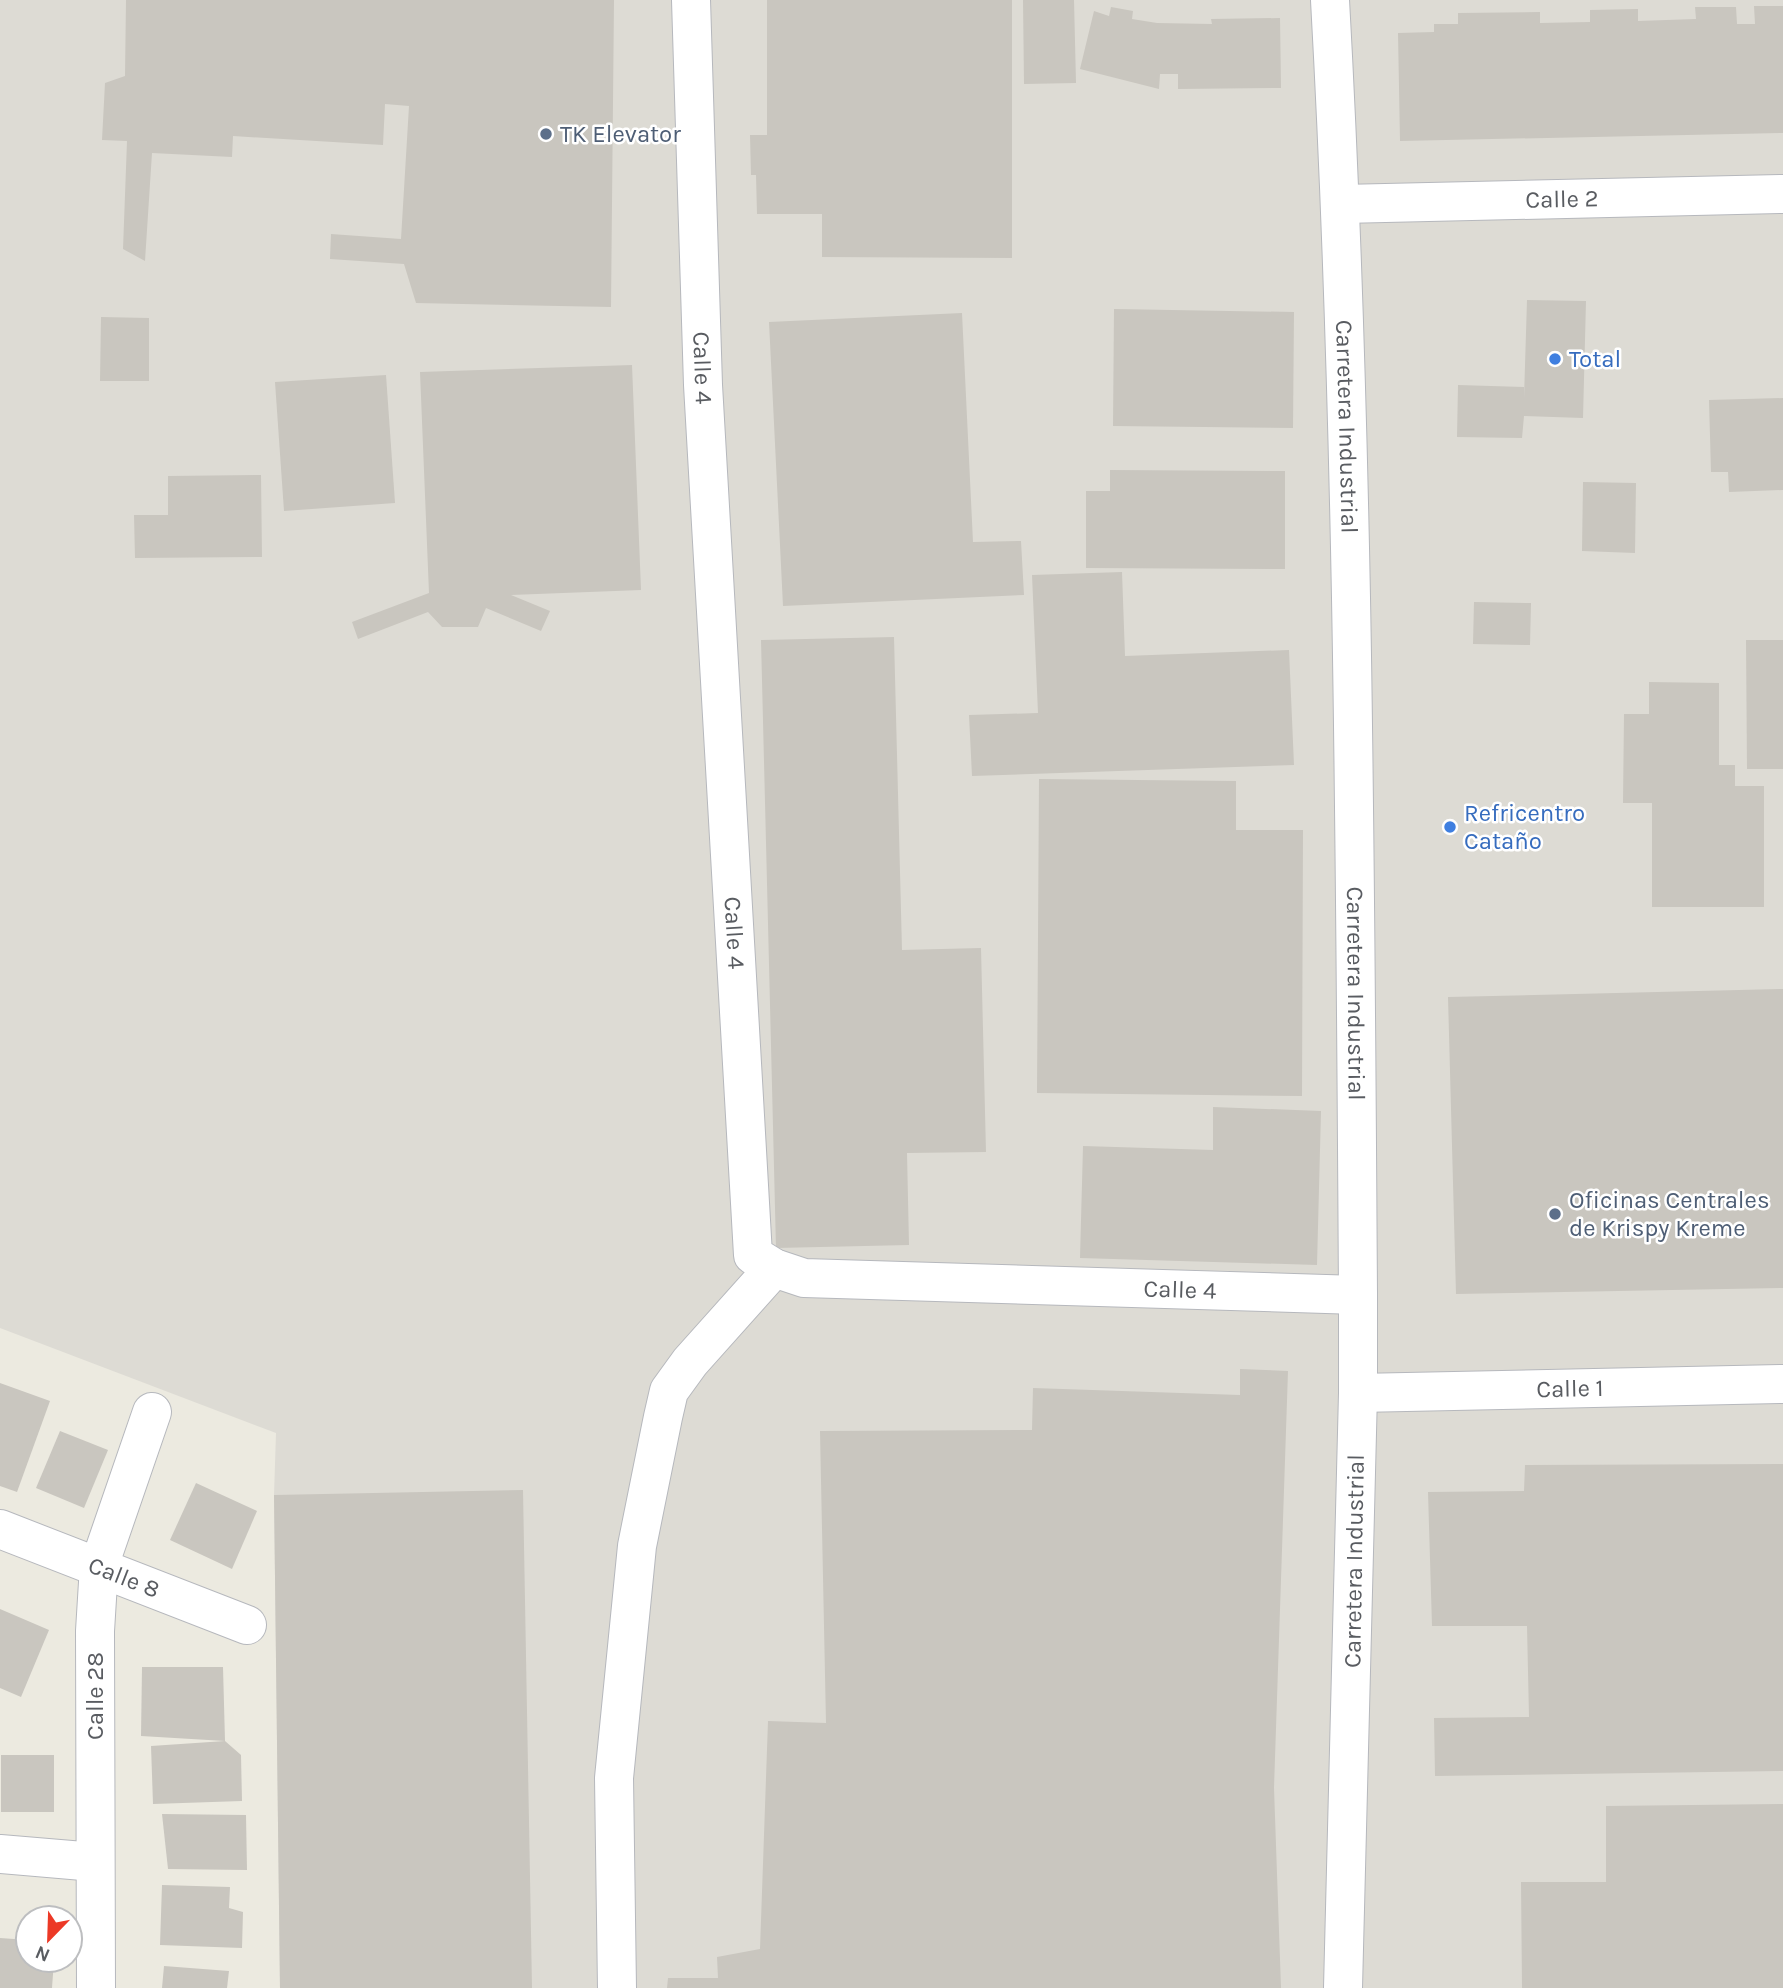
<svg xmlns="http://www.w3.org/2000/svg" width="1783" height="1988" font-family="Karla,sans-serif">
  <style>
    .industrial { fill: #dddbd4 }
    .building { fill: #c9c6bf }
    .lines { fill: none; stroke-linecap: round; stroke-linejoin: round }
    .minor-casing { stroke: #b6b8bd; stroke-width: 40 }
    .minor { stroke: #fff; stroke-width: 38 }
    .service-dot { fill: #5c6f8a; stroke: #fff; stroke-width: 2.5 }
    .shop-dot { fill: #3f7fe0; stroke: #fff; stroke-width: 2.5 }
    .labels { text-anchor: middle; stroke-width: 5; stroke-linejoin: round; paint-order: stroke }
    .service-label { font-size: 24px; fill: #4e5e75; stroke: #fff; text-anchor: start }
    .street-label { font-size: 24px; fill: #595c61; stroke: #fff }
    .shop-label { font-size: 24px; fill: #366cbe; stroke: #fff; text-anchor: start }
  </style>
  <rect width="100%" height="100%" fill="#eceae0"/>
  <polygon class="industrial" points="0,0 1783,0 1783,1988 280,1988 274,1495 276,1433 0,1328"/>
  <g class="building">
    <polygon points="126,0 614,0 611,307 416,303 404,264 330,259 331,234 401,239 409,106 385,104 383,145 233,136 232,157 152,153 145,261 123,249 127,141 102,140 105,83 125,76"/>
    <polygon points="767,0 1012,0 1012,258 822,257 822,214 757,214 756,175 751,175 750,135 767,135"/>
    <polygon points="1023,0 1074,0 1076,83 1024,84"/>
    <polygon points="1754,6 1783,6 1783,133 1400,141 1398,33 1434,32 1434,24 1458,24 1458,13 1540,12 1540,23 1590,22 1590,10 1638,9 1638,21 1696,19 1695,7 1736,7 1737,24 1755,24"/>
    <polygon points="1111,7 1133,11 1132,19 1157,23 1212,24 1211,19 1280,18 1281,88 1178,89 1178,74 1160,74 1159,89 1080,69 1094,11 1109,16"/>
    <polygon points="1527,300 1586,301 1583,418 1524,416 1522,438 1457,437 1458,385 1524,387 1524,398"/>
    <polygon points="1114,309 1294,312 1293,428 1113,426"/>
    <polygon points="962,313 973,542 1021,541 1024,595 783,606 769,322"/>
    <polygon points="101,317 149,318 149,381 100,381"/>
    <polygon points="632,365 641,590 511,595 550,611 541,631 486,608 478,627 442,627 428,612 358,639 352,622 429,593 420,372"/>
    <polygon points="386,375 395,503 284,511 275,382"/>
    <polygon points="1783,398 1783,490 1729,492 1728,472 1711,472 1709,400"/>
    <polygon points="1110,470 1285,471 1285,569 1086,568 1086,491 1110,491"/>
    <polygon points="261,475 262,557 135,558 134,515 168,515 168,476"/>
    <polygon points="1583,482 1636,483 1635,553 1582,551"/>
    <polygon points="1122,572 1125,656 1289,650 1294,765 972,776 969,715 1038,713 1032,575"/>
    <polygon points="1474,602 1531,603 1530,645 1473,644"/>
    <polygon points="894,637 902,950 981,948 986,1152 907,1153 909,1245 776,1248 761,640"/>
    <polygon points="1746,640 1783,640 1783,769 1747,769"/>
    <polygon points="1649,682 1719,683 1719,765 1735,765 1735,786 1764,786 1764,907 1652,907 1652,803 1623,803 1624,714 1649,714"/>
    <polygon points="1039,779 1236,781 1236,830 1303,830 1302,1096 1037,1093"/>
    <polygon points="1783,989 1783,1288 1456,1294 1448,997"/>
    <polygon points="1213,1107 1321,1111 1317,1265 1080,1258 1083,1146 1213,1150"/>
    <polygon points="1240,1369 1288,1371 1274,1788 1281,1988 667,1988 668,1978 718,1978 717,1957 760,1949 768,1721 826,1723 820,1431 1032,1430 1033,1388 1240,1395"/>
    <polygon points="0,1383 50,1401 17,1492 0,1486"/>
    <polygon points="60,1431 108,1450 84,1508 36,1488"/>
    <polygon points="1783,1464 1783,1771 1435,1776 1434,1718 1529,1717 1527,1626 1432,1626 1428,1492 1524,1491 1525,1465"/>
    <polygon points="196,1483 257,1511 232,1569 170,1540"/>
    <polygon points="523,1490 532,1988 280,1988 274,1495"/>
    <polygon points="0,1609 49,1630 21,1697 0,1688"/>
    <polygon points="142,1667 223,1667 225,1741 141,1736"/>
    <polygon points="225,1741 241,1755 242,1801 153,1804 151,1746"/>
    <rect x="1" y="1755" width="53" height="57"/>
    <polygon points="1783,1804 1783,1988 1522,1988 1521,1882 1606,1882 1606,1806"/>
    <polygon points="162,1814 246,1815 247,1870 168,1869"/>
    <polygon points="162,1885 230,1887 229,1908 243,1912 242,1948 160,1945"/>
    <polygon points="0,1938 28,1940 28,1960 54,1960 52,1988 0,1988"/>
    <polygon points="164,1966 229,1971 227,1988 162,1988"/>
  </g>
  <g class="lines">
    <g class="minor-casing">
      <g id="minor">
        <path id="s1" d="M691,0L703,385L753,1255L774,1268L804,1278L1358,1295"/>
        <path id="s2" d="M1330,0C1354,431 1355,863 1358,1295V1393L1343,1988"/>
        <path id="s3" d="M1342,204L1783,194"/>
        <path id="s4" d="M1358,1393L1783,1384"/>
        <path id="s5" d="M0,1529L247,1625"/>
        <polyline points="0,1854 95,1862"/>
        <polyline points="96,1988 95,1631 99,1566 152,1412"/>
        <polyline points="617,1988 614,1778 637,1546 663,1417 669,1391 690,1362 774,1268"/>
      </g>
    </g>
    <use href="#minor" class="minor"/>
  </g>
  <g class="service-dot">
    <circle cx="546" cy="134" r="7"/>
    <circle cx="1555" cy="1214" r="7"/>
  </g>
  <g class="shop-dot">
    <circle cx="1555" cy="359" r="7"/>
    <circle cx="1450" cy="827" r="7"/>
  </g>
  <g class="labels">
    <g class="service-label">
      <text x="560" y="142">TK Elevator</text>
      <text x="1569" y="1208">Oficinas Centrales<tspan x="1569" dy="28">de Krispy Kreme</tspan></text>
    </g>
    <g class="street-label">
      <text dy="8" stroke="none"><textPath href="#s3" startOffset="220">Calle 2</textPath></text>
      <text dy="8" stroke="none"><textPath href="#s1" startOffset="368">Calle 4</textPath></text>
      <text dy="8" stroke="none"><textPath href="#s2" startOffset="427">Carretera Industrial</textPath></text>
      <text dy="8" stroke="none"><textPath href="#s1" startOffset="934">Calle 4</textPath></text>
      <text dy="8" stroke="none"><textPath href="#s2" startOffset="994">Carretera Industrial</textPath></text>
      <text dy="8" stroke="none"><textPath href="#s1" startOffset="1689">Calle 4</textPath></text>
      <text dy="8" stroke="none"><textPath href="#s4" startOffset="212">Calle 1</textPath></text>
      <text transform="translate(1354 1561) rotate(-89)" y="8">Carretera Industrial</text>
      <text dy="8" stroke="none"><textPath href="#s5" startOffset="133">Calle 8</textPath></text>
      <text transform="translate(95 1696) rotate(-90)" y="8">Calle 28</text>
    </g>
    <g class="shop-label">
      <text x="1569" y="367">Total</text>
      <text x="1464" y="821">Refricentro<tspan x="1464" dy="28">Cataño</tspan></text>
    </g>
  </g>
  <g transform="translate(49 1939) rotate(203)"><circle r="33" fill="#ffffff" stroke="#bdbec0" stroke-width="2"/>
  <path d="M0-5L12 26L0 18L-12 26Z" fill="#ec3926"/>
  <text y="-10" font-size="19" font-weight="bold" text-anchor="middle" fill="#595c61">N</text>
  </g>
</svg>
